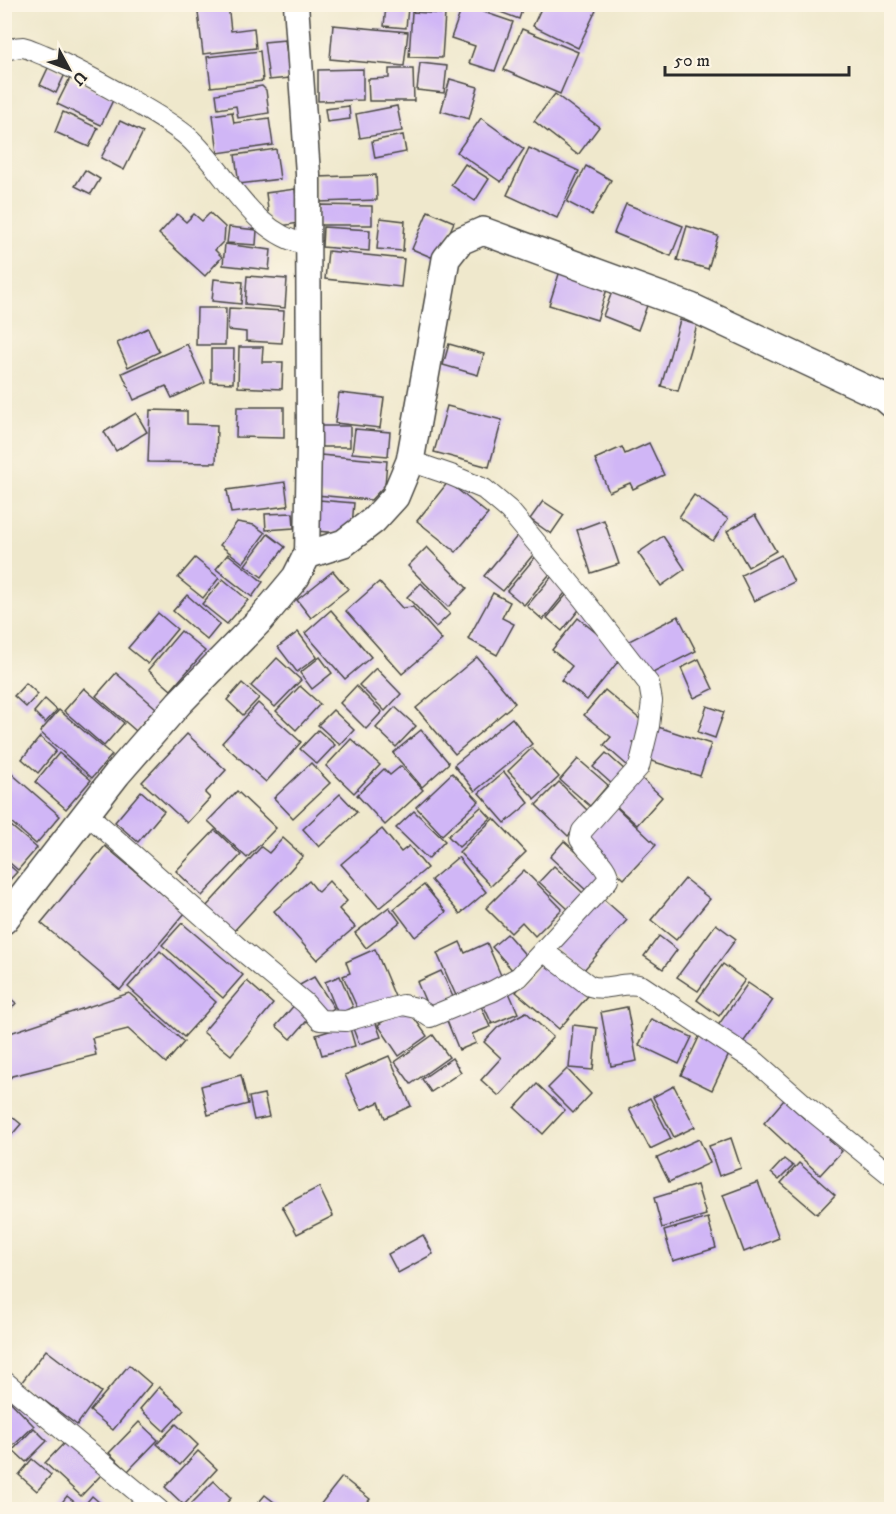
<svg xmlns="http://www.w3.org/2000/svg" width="896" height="1514" font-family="'IM FELL DW Pica',serif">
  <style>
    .building { fill: #d0b6f6 }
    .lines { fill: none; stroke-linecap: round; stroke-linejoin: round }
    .minor-casing { stroke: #484743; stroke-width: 22 }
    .tertiary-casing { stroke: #484743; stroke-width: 27 }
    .secondary-casing { stroke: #484743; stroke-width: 30 }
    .minor { stroke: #fff; stroke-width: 20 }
    .tertiary { stroke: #fff; stroke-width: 24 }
    .secondary { stroke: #fff; stroke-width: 27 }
  </style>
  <rect width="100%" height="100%" fill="#fcf5e5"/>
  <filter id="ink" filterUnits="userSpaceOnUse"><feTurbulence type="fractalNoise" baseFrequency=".0167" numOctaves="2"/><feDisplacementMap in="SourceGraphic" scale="12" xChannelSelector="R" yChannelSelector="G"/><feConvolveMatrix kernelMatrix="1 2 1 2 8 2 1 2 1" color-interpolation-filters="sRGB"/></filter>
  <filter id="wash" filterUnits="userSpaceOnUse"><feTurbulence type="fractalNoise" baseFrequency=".008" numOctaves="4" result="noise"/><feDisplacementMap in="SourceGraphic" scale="24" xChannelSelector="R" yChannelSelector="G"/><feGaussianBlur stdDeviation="1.35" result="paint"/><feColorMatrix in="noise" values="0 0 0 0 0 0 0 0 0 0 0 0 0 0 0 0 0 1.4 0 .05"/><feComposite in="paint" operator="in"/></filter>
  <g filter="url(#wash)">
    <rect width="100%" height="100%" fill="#efe8cc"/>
    <g id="blocks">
      <g class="building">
        <polygon points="197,4 228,4 231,31 254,28 256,48 203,54"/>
        <polygon points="479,4 524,4 519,19"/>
        <polygon points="543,4 599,4 578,48 533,26"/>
        <polygon points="463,5 513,22 495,71 469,63 475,46 451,38"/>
        <polygon points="386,6 408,8 406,28 384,26"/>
        <polygon points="412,12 445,14 442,58 409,57"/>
        <polygon points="333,25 408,32 404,66 330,59"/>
        <polygon points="522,29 578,52 560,94 504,70"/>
        <polygon points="285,40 290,78 269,80 264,42"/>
        <polygon points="260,51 263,81 211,87 207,57"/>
        <polygon points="420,63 447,66 444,93 417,90"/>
        <polygon points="49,66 65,74 56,93 40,85"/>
        <polygon points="363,69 363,100 318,101 318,70"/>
        <polygon points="389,69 413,69 414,101 369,101 368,79 389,78"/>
        <polygon points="70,78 114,98 101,125 57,104"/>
        <polygon points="450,79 478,87 469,119 441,111"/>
        <polygon points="262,86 266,90 269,113 238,118 236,106 218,109 216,94"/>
        <polygon points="555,94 599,127 578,155 534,121"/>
        <polygon points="349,106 350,119 327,122 325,109"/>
        <polygon points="397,106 402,131 360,138 356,114"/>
        <polygon points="63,112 98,128 89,147 55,132"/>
        <polygon points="232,112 234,123 269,118 273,145 218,153 213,115"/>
        <polygon points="481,118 524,149 501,182 457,152"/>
        <polygon points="120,121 143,132 124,170 101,158"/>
        <polygon points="403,135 406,152 375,158 372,141"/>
        <polygon points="529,148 579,171 557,218 507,195"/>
        <polygon points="276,149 280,179 239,184 235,155"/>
        <polygon points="465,164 489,179 475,201 451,185"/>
        <polygon points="586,166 611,180 592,215 567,202"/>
        <polygon points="85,170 100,179 91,194 75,186"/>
        <polygon points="376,175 377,200 319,202 318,177"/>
        <polygon points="295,189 299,223 281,226 269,218 266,193"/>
        <polygon points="626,204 683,226 671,256 614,233"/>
        <polygon points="318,205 372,206 372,225 317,225"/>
        <polygon points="428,211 454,222 438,260 412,249"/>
        <polygon points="210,213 225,227 224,241 215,250 222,257 205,276 159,234 177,214 186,222 194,214 202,221"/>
        <polygon points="380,218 405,221 403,251 377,249"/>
        <polygon points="687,226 718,236 708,269 677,260"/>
        <polygon points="229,227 257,230 256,245 227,243"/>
        <polygon points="323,227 370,230 369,251 322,247"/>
        <polygon points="225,244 271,250 269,270 223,265"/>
        <polygon points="328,251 404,259 401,287 325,279"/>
        <polygon points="560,271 608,286 597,320 549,305"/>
        <polygon points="247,276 287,279 285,308 245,304"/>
        <polygon points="214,279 243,282 241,304 212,301"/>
        <polygon points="613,289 648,303 638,330 603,316"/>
        <polygon points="197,308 226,308 225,345 196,345"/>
        <polygon points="229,308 284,311 282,343 246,341 246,332 228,330"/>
        <polygon points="680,320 697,325 678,391 661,386"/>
        <polygon points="148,328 159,352 128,367 117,343"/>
        <polygon points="187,344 205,383 172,398 166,386 134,400 122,373"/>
        <polygon points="449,344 484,354 478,375 443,365"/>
        <polygon points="239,347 263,347 262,362 283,362 282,389 238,387"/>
        <polygon points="211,349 234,349 233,383 211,382"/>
        <polygon points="339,393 384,398 380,428 335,423"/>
        <polygon points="447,406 502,420 489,467 434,452"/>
        <polygon points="237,407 284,407 284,438 236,437"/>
        <polygon points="150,410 187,411 187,424 217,425 216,463 148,462"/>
        <polygon points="136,413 147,432 116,451 104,432"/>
        <polygon points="321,426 350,426 350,447 320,447"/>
        <polygon points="355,429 390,432 388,456 352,453"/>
        <polygon points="649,443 664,475 633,489 630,483 609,492 595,459 622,447 625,454"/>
        <polygon points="320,455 387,461 385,485 371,500 316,495"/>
        <polygon points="285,482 288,506 231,513 227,490"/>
        <polygon points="448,482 488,514 456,552 417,521"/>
        <polygon points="694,495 728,519 713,541 679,517"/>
        <polygon points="319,500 354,503 352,525 341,533 316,531"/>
        <polygon points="543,501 564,515 551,534 530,519"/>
        <polygon points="293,513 294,528 266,530 265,514"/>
        <polygon points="755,515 776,551 748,567 727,531"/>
        <polygon points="604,520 619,564 591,573 577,530"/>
        <polygon points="237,522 254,525 265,533 243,563 220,545"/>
        <polygon points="268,534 285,547 262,577 245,565"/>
        <polygon points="518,535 537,550 503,591 484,576"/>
        <polygon points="663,536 685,569 661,586 638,553"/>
        <polygon points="427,547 467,588 448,607 408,566"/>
        <polygon points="228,554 263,582 252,597 216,569"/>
        <polygon points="537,555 554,569 524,605 507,591"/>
        <polygon points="781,555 794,582 754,601 741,575"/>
        <polygon points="195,558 219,578 203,598 178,578"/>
        <polygon points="333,571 348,589 311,618 297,600"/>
        <polygon points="553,575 569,588 543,620 527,606"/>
        <polygon points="223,579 248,600 227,624 202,604"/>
        <polygon points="379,582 402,608 413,607 442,640 402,674 346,611"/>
        <polygon points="421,583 450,614 436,627 407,597"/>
        <polygon points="493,593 510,602 502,618 514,624 497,655 468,639"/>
        <polygon points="567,594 582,606 562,631 547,618"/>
        <polygon points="187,595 220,624 207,640 173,611"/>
        <polygon points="331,610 371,657 345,679 305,633"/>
        <polygon points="158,613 177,629 148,664 128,648"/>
        <polygon points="678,616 696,651 647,676 629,641"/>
        <polygon points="578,618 617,650 621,658 587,700 561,680 572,666 552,650"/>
        <polygon points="181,631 205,651 171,690 148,670"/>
        <polygon points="298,632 317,657 297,672 278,647"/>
        <polygon points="320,657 332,673 312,689 300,673"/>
        <polygon points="477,657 515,703 455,754 416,708"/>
        <polygon points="277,658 301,680 275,707 251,686"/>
        <polygon points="699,659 713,689 694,698 681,668"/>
        <polygon points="376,668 401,694 385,711 359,685"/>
        <polygon points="116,673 156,708 136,731 96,696"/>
        <polygon points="26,683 38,694 26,707 14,696"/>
        <polygon points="242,683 259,698 243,715 227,700"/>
        <polygon points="300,686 320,704 296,730 276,711"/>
        <polygon points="356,686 382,712 366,729 340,703"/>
        <polygon points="84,688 124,723 104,746 64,711"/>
        <polygon points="605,690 648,726 633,743 641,750 628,766 604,745 611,737 584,715"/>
        <polygon points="45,699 57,710 45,723 34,712"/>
        <polygon points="258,703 301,742 266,782 222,743"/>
        <polygon points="707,706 724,712 715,738 698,732"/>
        <polygon points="395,707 416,726 396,747 376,728"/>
        <polygon points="59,710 112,755 92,778 40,732"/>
        <polygon points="333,710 354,730 340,745 318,725"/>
        <polygon points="512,718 532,744 475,791 454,765"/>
        <polygon points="658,727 711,744 700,776 648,760"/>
        <polygon points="318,730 335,745 317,764 300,749"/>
        <polygon points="421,730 449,763 422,787 393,753"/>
        <polygon points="187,734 226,770 205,793 210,798 187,823 142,782"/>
        <polygon points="40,737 56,751 38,773 22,759"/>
        <polygon points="351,739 380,765 354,793 326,766"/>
        <polygon points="532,748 559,777 535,799 508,771"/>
        <polygon points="59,753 91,780 66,809 35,782"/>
        <polygon points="606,753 626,771 613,785 593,767"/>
        <polygon points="578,759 608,785 590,806 560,780"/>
        <polygon points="311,763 330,783 293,818 274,798"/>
        <polygon points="401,766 423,790 385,825 357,795 384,769 390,775"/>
        <polygon points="4,767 60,816 36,844 4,816"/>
        <polygon points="504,772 529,803 505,823 479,793"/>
        <polygon points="452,773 479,801 442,835 416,807"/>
        <polygon points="639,776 662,797 637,825 614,804"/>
        <polygon points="559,782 590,813 568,836 536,805"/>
        <polygon points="141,791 164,811 138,842 115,822"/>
        <polygon points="237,791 276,828 247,858 208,821"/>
        <polygon points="340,794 357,812 319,847 303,829"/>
        <polygon points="614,805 656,845 624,879 589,846 584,837"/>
        <polygon points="481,807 491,818 459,847 448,836"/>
        <polygon points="414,811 445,841 428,859 396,828"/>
        <polygon points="494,818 526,852 491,886 459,852"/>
        <polygon points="4,820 37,848 18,870 4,858"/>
        <polygon points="382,829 401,852 409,846 427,868 379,908 341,864"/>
        <polygon points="215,830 241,855 202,896 176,871"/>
        <polygon points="283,838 303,856 232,933 205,908 261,847 269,853"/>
        <polygon points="564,841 603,876 588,892 550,857"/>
        <polygon points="105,846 185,913 120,990 41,923"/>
        <polygon points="458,857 486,892 460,914 431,880"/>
        <polygon points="4,861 17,872 4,886"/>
        <polygon points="554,866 583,893 568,909 539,882"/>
        <polygon points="524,870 562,909 535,936 522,922 511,933 486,908"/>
        <polygon points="685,879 710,899 676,940 651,920"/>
        <polygon points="309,881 318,892 329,881 347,901 339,909 355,927 317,960 274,911"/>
        <polygon points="424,885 446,912 415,937 394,909"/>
        <polygon points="600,896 627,920 583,971 555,947"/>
        <polygon points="389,907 400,922 366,948 355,933"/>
        <polygon points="182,923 243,975 223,998 162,945"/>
        <polygon points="716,924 736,939 698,991 677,977"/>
        <polygon points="507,934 529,959 514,972 492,947"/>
        <polygon points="659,936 677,950 663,969 644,956"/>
        <polygon points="460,942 465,953 487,943 503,980 458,1000 437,953"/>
        <polygon points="375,949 396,999 360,1014 343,976 350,973 346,962"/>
        <polygon points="160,951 216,1002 184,1037 128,987"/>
        <polygon points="545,958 588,996 559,1029 516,992"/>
        <polygon points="723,964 745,980 719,1016 697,1000"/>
        <polygon points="441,971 455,1001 430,1012 417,982"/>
        <polygon points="340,976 353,1007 338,1014 325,982"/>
        <polygon points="314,977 334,1008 319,1018 298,986"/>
        <polygon points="247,981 273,1004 231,1055 203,1032"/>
        <polygon points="748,983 773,1000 742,1044 717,1027"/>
        <polygon points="507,988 518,1013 492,1024 481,1000"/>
        <polygon points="4,993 16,1003 4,1017"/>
        <polygon points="129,993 184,1042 166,1063 128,1029 92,1038 96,1055 12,1076 4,1085 4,1035"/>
        <polygon points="479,1001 490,1027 472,1034 476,1043 459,1050 445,1016"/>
        <polygon points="297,1002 312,1015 291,1039 276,1026"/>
        <polygon points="627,1007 637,1061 611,1066 601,1012"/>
        <polygon points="403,1008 410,1012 427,1036 399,1056 378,1025"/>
        <polygon points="526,1012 553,1037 499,1096 481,1080 501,1058 484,1042 498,1027"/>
        <polygon points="374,1018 381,1037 359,1044 352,1026"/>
        <polygon points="651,1019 692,1037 679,1064 639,1045"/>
        <polygon points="349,1025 355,1046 322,1055 316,1035"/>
        <polygon points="573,1025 597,1028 593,1070 569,1068"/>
        <polygon points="701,1033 732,1048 712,1090 681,1075"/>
        <polygon points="433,1035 449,1057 411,1084 395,1062"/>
        <polygon points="389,1056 411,1106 385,1118 379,1102 361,1110 345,1075"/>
        <polygon points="452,1058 461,1072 431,1092 422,1079"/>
        <polygon points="567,1069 591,1094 573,1113 548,1088"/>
        <polygon points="241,1075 248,1104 208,1115 201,1086"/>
        <polygon points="537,1084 565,1110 543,1134 515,1108"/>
        <polygon points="674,1086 695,1127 674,1137 653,1097"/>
        <polygon points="264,1094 269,1117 254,1120 249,1097"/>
        <polygon points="650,1098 671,1139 650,1149 629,1109"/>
        <polygon points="784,1100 805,1119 811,1113 835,1134 829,1140 842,1151 820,1175 764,1123"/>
        <polygon points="4,1110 21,1124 4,1144"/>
        <polygon points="731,1138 741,1168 719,1176 709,1146"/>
        <polygon points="699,1139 710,1163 669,1182 657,1158"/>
        <polygon points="784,1159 793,1166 779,1180 771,1173"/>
        <polygon points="799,1163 835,1195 817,1214 781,1183"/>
        <polygon points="758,1182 779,1238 744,1252 723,1195"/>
        <polygon points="697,1185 706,1215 662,1228 654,1198"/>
        <polygon points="319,1187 333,1216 297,1234 282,1206"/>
        <polygon points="708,1218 716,1248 673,1261 664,1231"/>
        <polygon points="423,1235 433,1254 398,1273 388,1254"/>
        <polygon points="46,1350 101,1392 77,1425 21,1383"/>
        <polygon points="129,1365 151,1384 113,1430 90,1411"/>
        <polygon points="159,1387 184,1410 164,1431 140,1409"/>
        <polygon points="6,1397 34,1426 14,1445 4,1436 4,1399"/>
        <polygon points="139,1422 158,1440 128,1471 109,1453"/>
        <polygon points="176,1424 198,1445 180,1465 157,1444"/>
        <polygon points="34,1428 47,1441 26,1462 13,1450"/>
        <polygon points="67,1440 102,1474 81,1496 45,1463"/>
        <polygon points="198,1451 217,1469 184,1505 165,1487"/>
        <polygon points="32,1459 51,1475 37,1491 19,1475"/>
        <polygon points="342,1477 370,1499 365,1505 371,1510 316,1510"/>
        <polygon points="214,1481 231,1498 220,1510 185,1510"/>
        <polygon points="265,1495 279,1506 276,1510 254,1508"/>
        <polygon points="67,1496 82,1508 92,1496 108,1510 56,1510"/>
      </g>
    </g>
  </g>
  <g filter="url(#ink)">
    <use href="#blocks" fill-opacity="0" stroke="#484743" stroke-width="1.5"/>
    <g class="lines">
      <g class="minor-casing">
        <g id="minor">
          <path d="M4,50C10,49 17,47 23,47C29,48 38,53 44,55C73,67 99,82 126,97C147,110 169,121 188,137C228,173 251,234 308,245"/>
          <path d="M86,813L240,949L305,1003L320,1020L346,1021L403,1005L417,1008L430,1017L493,991L519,977L608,880C610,867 587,852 580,839L582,831L639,767L649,726L652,701L649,684L583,599L509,510L484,489L451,475L410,461"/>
          <path d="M543,951L590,986C608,992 624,980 642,986L756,1062L806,1106L892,1176"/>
          <polyline points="4,1381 159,1510"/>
        </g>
      </g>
      <g class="tertiary-casing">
        <polyline id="tertiary" points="296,4 308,174 309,442 307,555"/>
      </g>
      <g class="secondary-casing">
        <polyline id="secondary" points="4,920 117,774 179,703 261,619 296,577 307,555 344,543 374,520 395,497 410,461 446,259 460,241 483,231 691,307 885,398 892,404"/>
      </g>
      <use href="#minor" class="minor"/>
      <use href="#tertiary" class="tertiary"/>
      <use href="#secondary" class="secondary"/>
    </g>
  </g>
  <rect width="896" height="1514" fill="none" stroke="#fcf5e5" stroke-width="24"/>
  <g transform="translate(69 69) rotate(131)" stroke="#fcf5e5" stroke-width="4.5" paint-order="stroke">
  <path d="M0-4.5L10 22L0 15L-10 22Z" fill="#2b2b2b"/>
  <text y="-9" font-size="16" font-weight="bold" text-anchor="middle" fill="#2b2b2b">U</text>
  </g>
  <path d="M665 66v9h184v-9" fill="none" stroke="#2b2b2b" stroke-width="3"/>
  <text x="674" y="66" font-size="18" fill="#2b2b2b" stroke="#fcf5e5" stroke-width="4.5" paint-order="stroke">50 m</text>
</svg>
